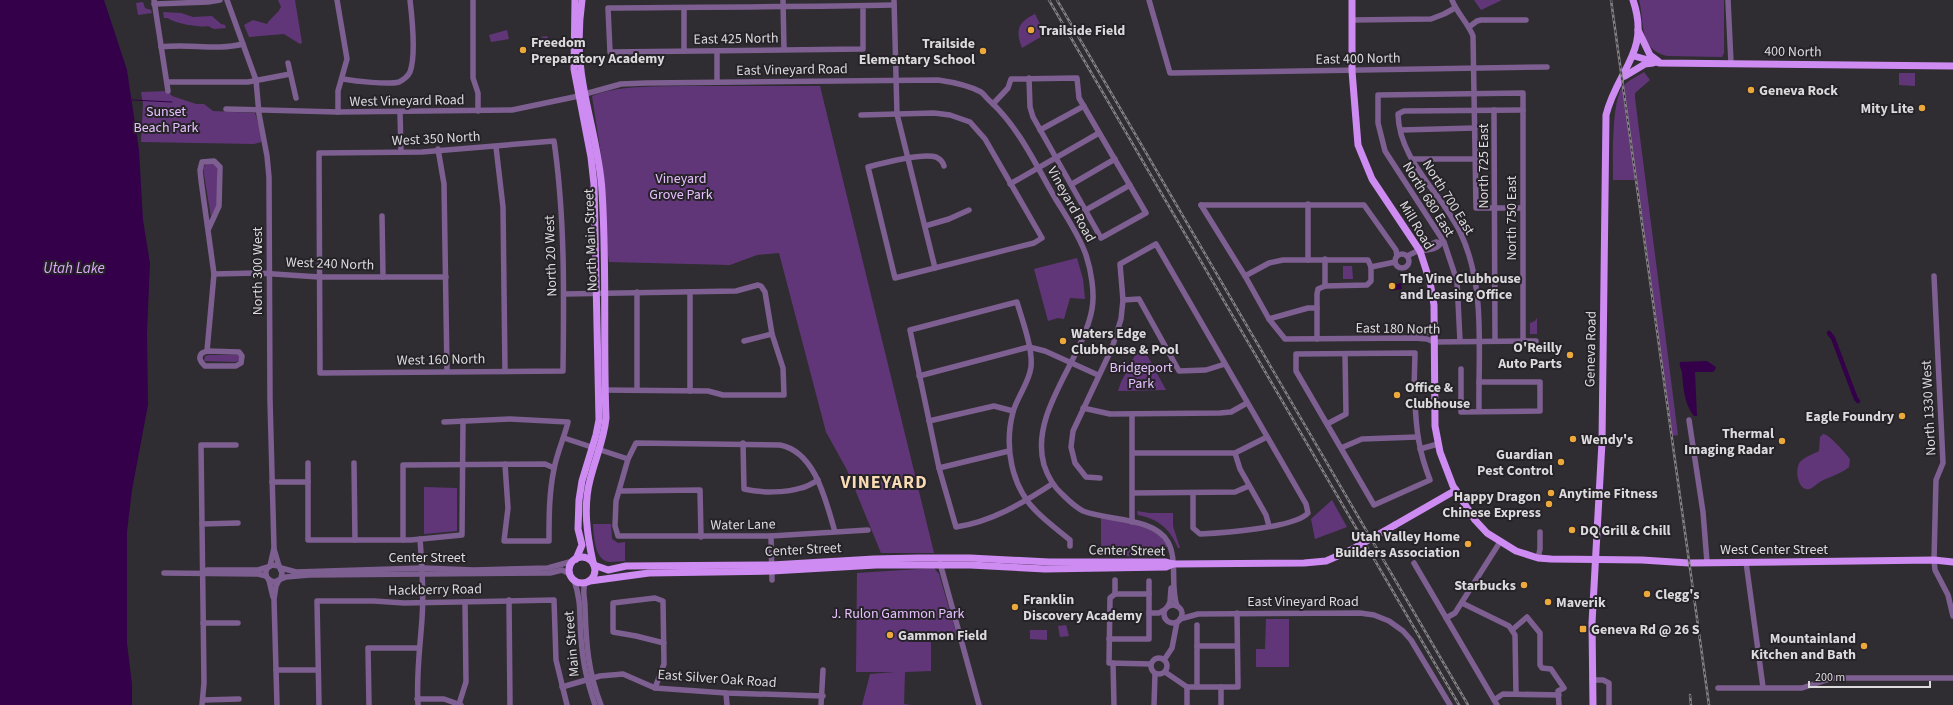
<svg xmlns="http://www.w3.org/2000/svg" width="1953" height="705" font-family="'Source Sans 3',sans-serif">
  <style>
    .green { fill: #613678 }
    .water { fill: #330049 }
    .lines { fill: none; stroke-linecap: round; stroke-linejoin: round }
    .stream { stroke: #330049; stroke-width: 1 }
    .canal { stroke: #330049; stroke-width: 4.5 }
    .minor { stroke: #7e5f91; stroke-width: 5.5 }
    .major { stroke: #ce8cf3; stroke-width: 7 }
    .rail-casing { stroke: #848185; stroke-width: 2.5 }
    .rail { stroke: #262328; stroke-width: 1; stroke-dasharray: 3; stroke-linecap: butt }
    .major-bridge { stroke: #ce8cf3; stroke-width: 7 }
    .poi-dot { fill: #eda83b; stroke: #262328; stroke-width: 1.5 }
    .labels { text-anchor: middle; stroke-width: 4; stroke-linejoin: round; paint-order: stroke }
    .poi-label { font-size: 14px; font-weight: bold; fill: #dcdadd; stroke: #262328; text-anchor: start }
    .street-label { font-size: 14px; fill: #dcdadd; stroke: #262328 }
    .park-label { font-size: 14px; fill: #e6c0fe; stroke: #262328 }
    .water-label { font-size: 15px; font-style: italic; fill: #ddaafc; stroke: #262328 }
    .district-label { font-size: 18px; font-weight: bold; letter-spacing: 1px; fill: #f8dbb5; stroke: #262328 }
  </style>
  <rect width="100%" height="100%" fill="#302d32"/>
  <g class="green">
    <path d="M278,0H295L302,43L300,44L284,34L249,37L244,25L253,20L267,24C271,17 278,14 281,7Z"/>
    <polygon points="1474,0 1502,0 1481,10"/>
    <path d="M1639,0H1724V53L1722,57L1667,56C1638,49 1645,23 1639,0Z"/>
    <polygon points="143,2 145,8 151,10 152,13 138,15 136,3"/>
    <path d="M163,12L181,13L193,17L212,16L221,24L225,25L226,28L214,29L208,26C202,28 172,23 168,18H164Z"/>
    <path d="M1035,14L1044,32V35L1022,48C1015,30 1018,22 1035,14Z"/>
    <polygon points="507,30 509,39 491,42 489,35"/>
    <polygon points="547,36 551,44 545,46 541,37"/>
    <path d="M1644,72L1650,80L1635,93V98L1678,435L1672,436L1636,180H1613C1613,162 1611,97 1624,85C1629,80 1638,76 1644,72Z"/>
    <polygon points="1899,73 1915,73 1915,86 1899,85"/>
    <path d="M681,86H820L934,553H881L847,470L826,432L779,253L757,255L730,265L609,262L606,240L602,161L592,96C620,85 651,87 681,86Z"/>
    <polygon points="168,91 172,96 196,104 204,104 213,111 255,113 263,140 261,142 254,144 141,142 143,104 141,92"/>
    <polygon points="206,164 214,164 217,167 217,205 211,217 203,168"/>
    <polygon points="1077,258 1083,279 1085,299 1070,298 1064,319 1058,318 1048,321 1034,269"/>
    <polygon points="1343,266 1352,266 1353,279 1343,279"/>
    <polygon points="1537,318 1537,334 1530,334 1530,323 1535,321"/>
    <polygon points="1141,344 1166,390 1118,391 1121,382"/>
    <polygon points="209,355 238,355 240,357 239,361 235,362 204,361 205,356"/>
    <path d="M1823,434C1829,434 1845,453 1850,459L1849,467C1840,475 1826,477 1817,484C1813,487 1811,490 1806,489C1797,487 1795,468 1800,462C1805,457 1813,454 1819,451L1820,437Z"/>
    <polygon points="424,487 457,488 457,531 424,534"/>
    <polygon points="1332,500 1347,527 1315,539 1311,519"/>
    <path d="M1137,511L1149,513H1173V526L1180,548H1178C1170,529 1159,519 1138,515Z"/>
    <polygon points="1101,516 1152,528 1168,542 1164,556 1101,556"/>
    <path d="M593,524H611L612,539L618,543L625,542V561C620,561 615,562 610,562C594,561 594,535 593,524Z"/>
    <polygon points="934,568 939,574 958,639 931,639 931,671 905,672 904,704 911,705 862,705 870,674 895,672 856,672 857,573"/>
    <polygon points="1266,619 1289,619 1289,667 1256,667 1256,649 1265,649"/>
    <polygon points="1066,625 1069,636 1060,637 1058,626"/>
    <polygon points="1030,630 1047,630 1047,640 1030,639"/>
  </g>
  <g class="water">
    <polygon points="0,0 104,0 127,70 139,150 143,220 150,263 147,333 148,405 132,490 127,532 127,643 132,684 132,705 0,705"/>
    <polygon points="1401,283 1402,289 1391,291 1390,286"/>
    <path d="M1707,361L1716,367L1715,370L1713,372H1695L1697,416H1694C1684,404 1683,386 1682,372C1681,368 1679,366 1680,362Z"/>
  </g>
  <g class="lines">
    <polyline class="stream" points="132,100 172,102"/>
    <polyline class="canal" points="1829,333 1833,338 1856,399 1858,401"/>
    <g class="minor">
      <polyline points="154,0 168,91"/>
      <polyline points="227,0 256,80 259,114 267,156 269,177 270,400 274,548 270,566"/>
      <polyline points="337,0 347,59 338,91 338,112"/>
      <polyline points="473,0 473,78 478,93 478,111"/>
      <polyline points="783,0 784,49"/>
      <polyline points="894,0 897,114 935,268"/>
      <polyline points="1149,0 1170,73 1547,67"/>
      <path d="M1452,0C1457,13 1468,23 1473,36L1476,208H1522"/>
      <polyline points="1728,0 1731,63"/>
      <polyline points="154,4 208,2 220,0"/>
      <path d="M863,6V49L610,52L608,8C703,7 799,7 894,5"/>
      <polyline points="1352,20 1431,19 1444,14 1455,8"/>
      <polyline points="1469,27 1477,21 1481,20 1526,20"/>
      <path d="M161,47C188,43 216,51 243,44"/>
      <polyline points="684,51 684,8"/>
      <polyline points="717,51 717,81"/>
      <polyline points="288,63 296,98"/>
      <path d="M343,79C355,81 388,85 399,82C403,80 408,76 410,72C416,56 412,17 410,0"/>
      <polyline points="167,82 248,82 290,74"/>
      <polyline points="993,104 1008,88 1011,79 1076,78 1077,78 1079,98 1146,213 1101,238 1033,117 1030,107 1029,78"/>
      <path d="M226,109L338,112L512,110L574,97L621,84L646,83L938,80C952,82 968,85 981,92C984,94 987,99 991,102C1019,128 1036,165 1055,198C1066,216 1079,235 1086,255C1091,270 1095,293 1092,309C1083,360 1029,412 1044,465C1048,477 1053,486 1062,494C1068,500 1075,507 1083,511C1108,521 1154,517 1168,542C1178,561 1170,586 1177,606"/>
      <polyline points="1494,110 1495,341"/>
      <polyline points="400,112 401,152"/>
      <path d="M861,115L934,113L950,115L970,122L985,139L1042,238L1034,243L895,278L868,167C883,163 922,153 936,157C940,159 943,162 944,166"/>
      <polyline points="1040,130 1084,106"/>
      <polyline points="1401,130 1475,128"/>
      <path d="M554,141C565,217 564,294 563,371L320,373L319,153L422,152Z"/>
      <polyline points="496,147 503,207 505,371"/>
      <polyline points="438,149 444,184 447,371"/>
      <polyline points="1412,159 1475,159"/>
      <polyline points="1010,184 1099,133"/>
      <polyline points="1072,184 1115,159"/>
      <polyline points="1308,204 1308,260"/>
      <polyline points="1201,205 1245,276 1269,319 1285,339 1414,338 1427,339 1434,342 1536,341"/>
      <polyline points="1201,205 1364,205 1396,250 1397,256"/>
      <polyline points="1086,210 1130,185"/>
      <polyline points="382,216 383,277"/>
      <polyline points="925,226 949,219 969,210"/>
      <path d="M1420,251C1427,250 1437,250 1441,243"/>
      <circle cx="1402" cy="261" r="7"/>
      <polyline points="1407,256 1436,242 1441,243"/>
      <polyline points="1371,267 1395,262"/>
      <polyline points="214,274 259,273 319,277 446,277"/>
      <polyline points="1245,276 1269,263 1283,260 1368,260 1371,267 1371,281 1367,285 1325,286"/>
      <polyline points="1934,276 1943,463 1936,480 1934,560 1935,570 1948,595 1953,616"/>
      <polyline points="637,292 637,390"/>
      <polyline points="690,292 690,391"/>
      <polyline points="564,294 736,291 758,285 761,286 765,292 772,334 783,368 784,395 723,395 708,391 602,390"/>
      <polyline points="1123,300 1139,299 1179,371 1206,370 1225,364"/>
      <polyline points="1269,319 1308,308 1317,308"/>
      <polyline points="1414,333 1434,332"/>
      <polyline points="1317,339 1317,294 1318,289 1325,286 1325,259"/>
      <polyline points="744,341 772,334"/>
      <polyline points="1460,341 1457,281 1444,242 1385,151 1378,123 1378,95 1523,93 1523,342"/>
      <polyline points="207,351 214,274 201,180 200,170 202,162 214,161 220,167 219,206 208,230"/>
      <path d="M207,351L239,352L242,356L241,363L236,366H205C200,362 198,357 202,353Z"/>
      <polyline points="1461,369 1461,412 1540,411 1540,382 1479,382"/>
      <polyline points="919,376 1029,347 1045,351 1098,375"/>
      <path d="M1414,390L1415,353L1296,354V371L1374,505L1430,480C1419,452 1416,430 1415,400"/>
      <polyline points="1083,408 1110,414 1220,413 1231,412 1247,403"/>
      <path d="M1479,411C1478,353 1486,288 1461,234C1442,193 1399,161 1398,114L1404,111L1523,110"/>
      <polyline points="1689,420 1703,512 1707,562"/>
      <polyline points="929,421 994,406 1013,411"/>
      <path d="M444,422L510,419L568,422C564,438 557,453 554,469C549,493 549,517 549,541H504L508,508L505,464"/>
      <polyline points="1327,424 1346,414 1345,354"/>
      <polyline points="564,438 628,459"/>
      <path d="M743,443L744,489C760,493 785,493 801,488C807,487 813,483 818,480"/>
      <polyline points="1341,448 1362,439 1417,437"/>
      <polyline points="1420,449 1438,444"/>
      <polyline points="1133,453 1235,453 1267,437"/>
      <polyline points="1235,453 1240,469 1266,515 1269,526"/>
      <polyline points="308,463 308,540 411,540 462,535 463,421"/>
      <polyline points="354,463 355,540"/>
      <polyline points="939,468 1009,451"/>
      <path d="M1100,478L1086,477L1075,463L1071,447L1073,431L1112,348L1121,319L1123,300L1120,264L1156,244L1306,504L1308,513C1295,528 1221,533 1200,534L1193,528V493"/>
      <polyline points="272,482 308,482"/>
      <path d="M1052,484C1023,503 991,522 956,527L939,468L910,330L1017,302C1022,320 1033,348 1031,367C1029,383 1017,397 1013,412C1004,446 1011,487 1037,512C1047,522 1059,531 1070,540V546"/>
      <polyline points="620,491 700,490 701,537"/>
      <polyline points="1133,493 1235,492 1249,486"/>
      <polyline points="1132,522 1132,414"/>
      <polyline points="202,524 238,523"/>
      <path d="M835,532C826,502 816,452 780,445L636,443L628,459L616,501L615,526L618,536H771L868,530"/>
      <polyline points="771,536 772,580"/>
      <polyline points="403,540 403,465 545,464 554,468"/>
      <polyline points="274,549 279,566"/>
      <polyline points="1538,558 1540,549 1540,532"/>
      <polyline points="1746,562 1763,687"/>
      <polyline points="940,563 979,705"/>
      <polyline points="1414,563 1497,705"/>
      <polyline points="281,568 296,572 423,568 474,570 548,568 573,561"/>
      <polyline points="164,573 258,574 266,576"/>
      <polyline points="203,573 207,570 258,570 268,567"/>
      <path d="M281,578L282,573L279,566L272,565C263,569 264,579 274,582L286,577L309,575L550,573L562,570L570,574"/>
      <polyline points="269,580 273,597"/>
      <path d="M574,580C582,603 579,616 581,638C583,664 587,681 595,705"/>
      <polyline points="1115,580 1115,594"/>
      <path d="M585,583C582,592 585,598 585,607C586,643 588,672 601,705"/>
      <polyline points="1149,594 1115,594 1110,598 1109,663 1151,664"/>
      <polyline points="509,600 510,705"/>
      <polyline points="1462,603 1509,626 1515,635 1516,694"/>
      <circle cx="1173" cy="614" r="9"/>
      <polyline points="1168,606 1170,602 1171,588"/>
      <polyline points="1149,613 1159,613 1164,610"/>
      <polyline points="1446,618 1455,613 1500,542"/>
      <polyline points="1180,619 1198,614 1360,613 1374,615 1389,621 1403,631 1411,640 1450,705"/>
      <polyline points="203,623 238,623"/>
      <polyline points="1197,625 1197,687"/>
      <polyline points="1512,630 1527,617 1540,633 1540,665 1542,668 1551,669 1564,688 1558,691 1559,705"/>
      <polyline points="1109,639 1149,639 1149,581"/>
      <polyline points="1197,646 1237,646"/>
      <circle cx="1159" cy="666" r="8"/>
      <polyline points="1164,660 1172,648 1177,622"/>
      <polyline points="1113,663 1114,705"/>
      <polyline points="276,670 318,670"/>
      <polyline points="1165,672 1187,687 1238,687 1237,613"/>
      <polyline points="1592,680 1603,680 1609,683 1609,705"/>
      <polyline points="562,687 600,676 623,674 655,688 726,693 823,696"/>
      <polyline points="1187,687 1187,705"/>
      <polyline points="655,688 664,664 663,601 655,598 613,603 613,632 636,636 664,643"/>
      <polyline points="1718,688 1802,688 1833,678 1953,678"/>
      <polyline points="726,693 727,705"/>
      <polyline points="417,699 444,699 461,705"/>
      <polyline points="203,700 239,699"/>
      <polyline points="1494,700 1503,694 1559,695"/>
      <polyline points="459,704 466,682 465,602"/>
      <polyline points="202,705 204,683 201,445 236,445"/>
      <polyline points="277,705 274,599 276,586 279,580"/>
      <polyline points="319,705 317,601 374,601 404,603 554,600 556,660 567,705"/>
      <polyline points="369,705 368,648 418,648"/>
      <path d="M418,705C416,676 420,648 422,619C424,593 422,565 420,539"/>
      <polyline points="821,705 823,670"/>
      <polyline points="1154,705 1155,674"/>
      <polyline points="1221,705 1221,687"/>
    </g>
    <g class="major">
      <polyline points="575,0 574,69 591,157 594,184 599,420 596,435 582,481 579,500 578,529 582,545 576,559"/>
      <path d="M582,0C578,28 578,56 583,84C589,120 600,155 602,191C607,267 603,343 606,418C604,440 595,459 590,480C583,507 587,535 593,562"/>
      <polyline points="1352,0 1352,71 1358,145 1372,179 1420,251 1430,282 1434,305 1435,426 1440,452 1453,486 1475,520 1487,533 1516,551 1538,558 1551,559 1642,560 1689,563 1934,560 1953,562"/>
      <polyline points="1638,30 1650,55 1658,61"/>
      <polyline points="1634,56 1659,63 1953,66"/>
      <polyline points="1625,76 1645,64 1653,63"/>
      <polyline points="1395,525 1456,490"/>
      <circle cx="582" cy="570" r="13"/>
      <polyline points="594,565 608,570 626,566 772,565 874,559 918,558 970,558 1049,562 1166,562 1173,564 1304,563 1326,561 1349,551"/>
      <polyline points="590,581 649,573 772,571 876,565 970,565 1045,569 1166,567 1173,564"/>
      <path d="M1593,705L1592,623L1602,442L1606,115C1617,70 1651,52 1633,0"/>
    </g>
    <g class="rail-casing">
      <g id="rail">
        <polyline points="1049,0 1459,705"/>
        <polyline points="1057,0 1468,705"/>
        <polyline points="1611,0 1709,705"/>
        <polyline points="1690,695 1691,705"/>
      </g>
    </g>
    <use href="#rail" class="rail"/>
    <polyline class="major-bridge" points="1349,551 1395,525"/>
  </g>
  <g class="poi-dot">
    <circle cx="1031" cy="30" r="4"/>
    <circle cx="523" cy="50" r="4"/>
    <circle cx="983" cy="51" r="4"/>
    <circle cx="1751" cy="90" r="4"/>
    <circle cx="1922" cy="108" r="4"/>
    <circle cx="1392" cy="286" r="4"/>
    <circle cx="1063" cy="341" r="4"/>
    <circle cx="1570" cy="355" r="4"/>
    <circle cx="1397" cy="395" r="4"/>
    <circle cx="1902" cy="416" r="4"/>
    <circle cx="1573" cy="439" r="4"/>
    <circle cx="1782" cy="441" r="4"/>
    <circle cx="1561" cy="462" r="4"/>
    <circle cx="1551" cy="493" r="4"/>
    <circle cx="1549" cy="504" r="4"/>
    <circle cx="1572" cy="530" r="4"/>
    <circle cx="1468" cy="544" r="4"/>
    <circle cx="1524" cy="585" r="4"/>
    <circle cx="1647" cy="594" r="4"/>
    <circle cx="1548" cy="602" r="4"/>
    <circle cx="1015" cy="607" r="4"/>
    <rect x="1579" y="625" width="8" height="8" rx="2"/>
    <circle cx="890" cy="635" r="4"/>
    <circle cx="1864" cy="646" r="4"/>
  </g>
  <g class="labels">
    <g class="poi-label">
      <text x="1039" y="35">Trailside Field</text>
      <text x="531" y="47">Freedom<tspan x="531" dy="16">Preparatory Academy</tspan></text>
      <text x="975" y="48" text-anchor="end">Trailside<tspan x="975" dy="16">Elementary School</tspan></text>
      <text x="1759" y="95">Geneva Rock</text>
      <text x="1914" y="113" text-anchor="end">Mity Lite</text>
      <text x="1400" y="283">The Vine Clubhouse<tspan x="1400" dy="16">and Leasing Office</tspan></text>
      <text x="1071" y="338">Waters Edge<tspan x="1071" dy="16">Clubhouse &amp; Pool</tspan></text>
      <text x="1562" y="352" text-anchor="end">O'Reilly<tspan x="1562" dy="16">Auto Parts</tspan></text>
      <text x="1405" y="392">Office &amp;<tspan x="1405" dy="16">Clubhouse</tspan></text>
      <text x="1894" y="421" text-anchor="end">Eagle Foundry</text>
      <text x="1774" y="438" text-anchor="end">Thermal<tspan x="1774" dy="16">Imaging Radar</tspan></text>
      <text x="1581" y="444">Wendy's</text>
      <text x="1553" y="459" text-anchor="end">Guardian<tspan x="1553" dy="16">Pest Control</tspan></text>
      <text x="1559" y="498">Anytime Fitness</text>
      <text x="1541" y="501" text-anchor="end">Happy Dragon<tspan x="1541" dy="16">Chinese Express</tspan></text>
      <text x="1580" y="535">DQ Grill &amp; Chill</text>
      <text x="1460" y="541" text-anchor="end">Utah Valley Home<tspan x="1460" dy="16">Builders Association</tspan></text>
      <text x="1516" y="590" text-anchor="end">Starbucks</text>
      <text x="1655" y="599">Clegg's</text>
      <text x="1023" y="604">Franklin<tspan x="1023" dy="16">Discovery Academy</tspan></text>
      <text x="1556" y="607">Maverik</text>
      <text x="1591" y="634">Geneva Rd @ 26 S</text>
      <text x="898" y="640">Gammon Field</text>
      <text x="1856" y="643" text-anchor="end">Mountainland<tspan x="1856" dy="16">Kitchen and Bath</tspan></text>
    </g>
    <g class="street-label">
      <text transform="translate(736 38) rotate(-1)" y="5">East 425 North</text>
      <text transform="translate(1793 51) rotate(1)" y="5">400 North</text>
      <text transform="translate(1358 58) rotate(-1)" y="5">East 400 North</text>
      <text transform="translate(792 69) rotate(-1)" y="5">East Vineyard Road</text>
      <text transform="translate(407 100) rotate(-1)" y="5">West Vineyard Road</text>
      <text transform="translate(436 138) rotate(-3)" y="5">West 350 North</text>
      <text transform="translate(1483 166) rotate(-90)" y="5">North 725 East</text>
      <text transform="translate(1449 197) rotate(58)" y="5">North 700 East</text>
      <text transform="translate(1429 199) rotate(58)" y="5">North 680 East</text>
      <text transform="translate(1072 204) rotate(61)" y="5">Vineyard Road</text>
      <text transform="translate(1511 218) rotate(-90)" y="5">North 750 East</text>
      <text transform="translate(1417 225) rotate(59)" y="5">Mill Road</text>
      <text transform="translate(590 240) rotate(-92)" y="5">North Main Street</text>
      <text transform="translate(550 256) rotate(-92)" y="5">North 20 West</text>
      <text transform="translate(330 263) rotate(2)" y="5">West 240 North</text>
      <text transform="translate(257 271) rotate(-90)" y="5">North 300 West</text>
      <text transform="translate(1398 328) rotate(1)" y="5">East 180 North</text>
      <text transform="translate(1590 349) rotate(-89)" y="5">Geneva Road</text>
      <text transform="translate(441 359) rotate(-1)" y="5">West 160 North</text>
      <text transform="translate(1928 408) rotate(-93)" y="5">North 1330 West</text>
      <text transform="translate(743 524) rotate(-1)" y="5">Water Lane</text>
      <text transform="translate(803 549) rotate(-3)" y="5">Center Street</text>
      <text x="1774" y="554">West Center Street</text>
      <text transform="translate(1127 550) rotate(1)" y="5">Center Street</text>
      <text x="427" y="562">Center Street</text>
      <text transform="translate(435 589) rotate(-1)" y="5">Hackberry Road</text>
      <text x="1303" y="606">East Vineyard Road</text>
      <text transform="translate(571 644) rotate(-95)" y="5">Main Street</text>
      <text transform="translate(717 678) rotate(4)" y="5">East Silver Oak Road</text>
    </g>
    <g class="park-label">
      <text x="166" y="116">Sunset<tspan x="166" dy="16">Beach Park</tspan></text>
      <text x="681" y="183">Vineyard<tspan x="681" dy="16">Grove Park</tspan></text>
      <text x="1141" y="372">Bridgeport<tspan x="1141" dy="16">Park</tspan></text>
      <text x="898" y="618">J. Rulon Gammon Park</text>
    </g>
    <g class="water-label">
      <text x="74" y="273">Utah Lake</text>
    </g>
    <g class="district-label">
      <text x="884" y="488">VINEYARD</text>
    </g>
  </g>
  <path d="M1809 681v6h121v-6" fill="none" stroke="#dcdadd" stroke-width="2"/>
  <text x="1815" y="681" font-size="12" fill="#dcdadd" stroke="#262328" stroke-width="3" paint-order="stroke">200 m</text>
</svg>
